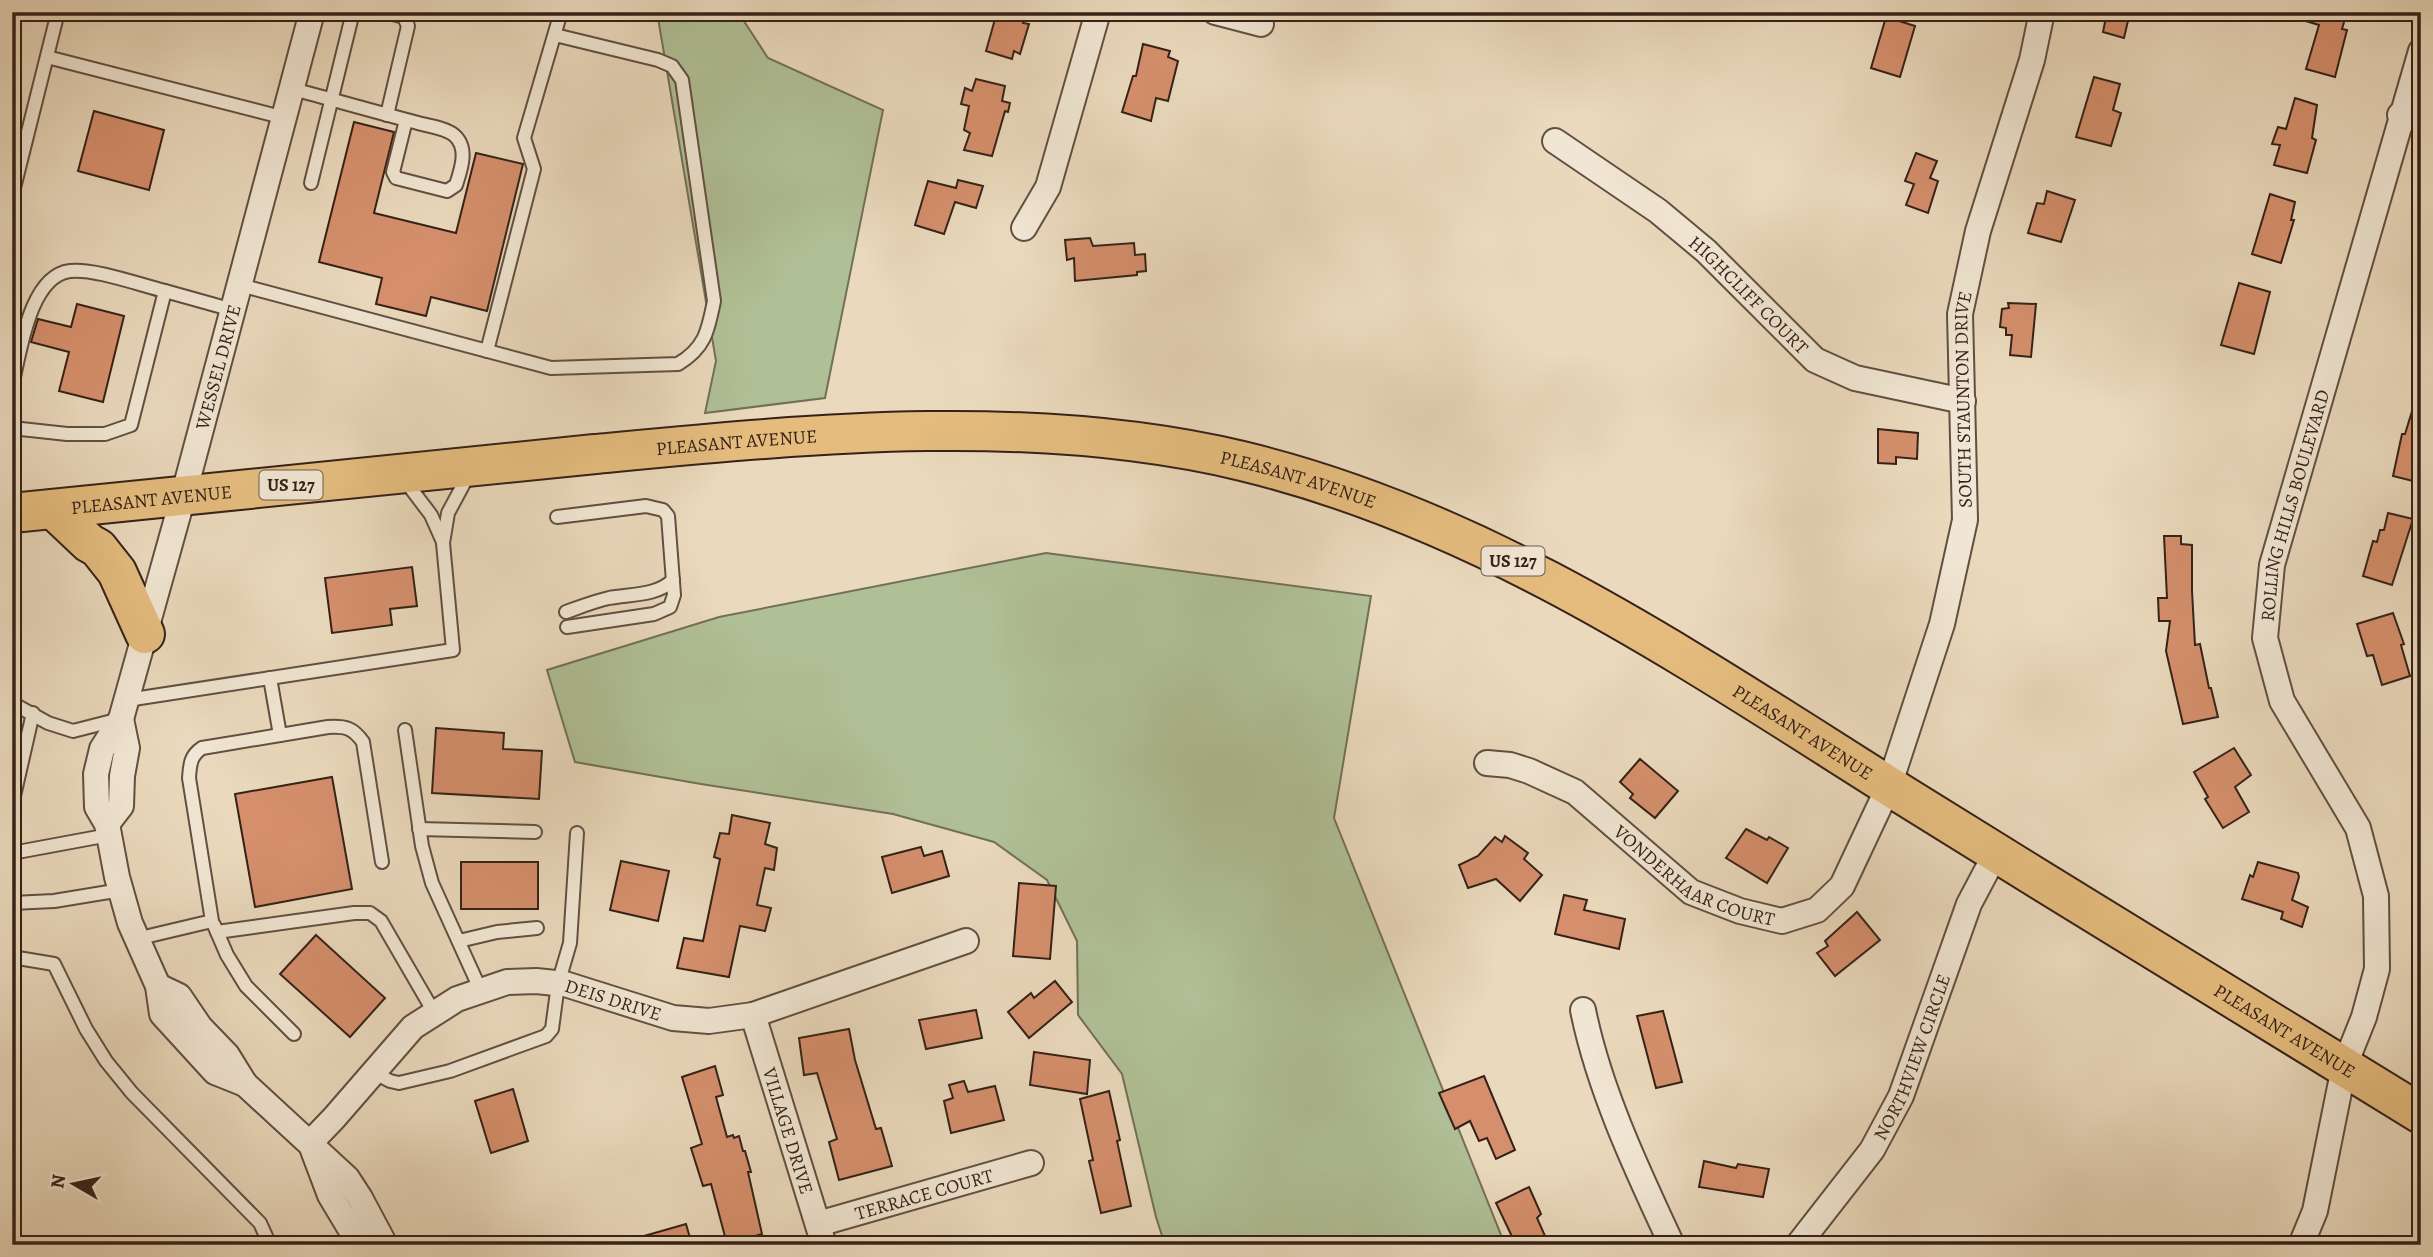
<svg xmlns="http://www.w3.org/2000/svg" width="2433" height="1257" font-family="Alegreya,serif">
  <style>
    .green { fill: #b0c096; stroke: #727058; stroke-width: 2 }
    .building { fill: #d58f6c; stroke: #352119; stroke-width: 2 }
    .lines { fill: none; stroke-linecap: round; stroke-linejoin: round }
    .service-casing { stroke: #624f42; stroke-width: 16 }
    .minor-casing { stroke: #624f42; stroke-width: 28 }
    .primary-casing { stroke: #352119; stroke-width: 42 }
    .service { stroke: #f1e6d3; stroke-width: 12 }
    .minor { stroke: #f1e6d3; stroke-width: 24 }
    .primary { stroke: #e5bc7e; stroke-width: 38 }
    .labels { text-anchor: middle; stroke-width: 6; stroke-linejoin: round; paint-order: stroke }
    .shield { fill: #f1e6d3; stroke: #6d5c51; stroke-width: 2 }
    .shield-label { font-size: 18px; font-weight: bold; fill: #352119 }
    .street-label { font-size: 19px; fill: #352119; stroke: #f1e6d3 }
  </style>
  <rect width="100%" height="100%" fill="#ead9bc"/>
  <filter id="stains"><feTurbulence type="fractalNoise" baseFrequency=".00286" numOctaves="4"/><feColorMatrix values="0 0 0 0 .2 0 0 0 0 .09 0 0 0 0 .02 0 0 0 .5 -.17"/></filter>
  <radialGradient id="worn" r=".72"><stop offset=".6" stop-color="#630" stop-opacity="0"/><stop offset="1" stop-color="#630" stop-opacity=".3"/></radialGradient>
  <g class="green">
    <polygon points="657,12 738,12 768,58 883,110 825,398 705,413 716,361"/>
    <polygon points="1046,553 1371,596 1334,818 1505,1245 1165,1245 1156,1217 1122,1074 1078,1015 1077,941 1047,880 994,842 893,814 701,784 575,762 547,670 719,617"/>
  </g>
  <g class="building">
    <polygon points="997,12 1025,14 1023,23 1029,24 1020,54 1014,51 1012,59 986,51"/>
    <polygon points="2107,12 2130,12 2124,38 2103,32"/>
    <polygon points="2290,12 2347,12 2342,29 2347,30 2335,77 2306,69 2319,25 2289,16"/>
    <polygon points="1886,17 1915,26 1900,77 1871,68"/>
    <polygon points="1143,44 1170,51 1168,57 1178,61 1168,101 1156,98 1151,121 1122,112 1133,76 1136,76"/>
    <polygon points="2094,77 2120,84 2113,110 2121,113 2111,146 2076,137"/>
    <polygon points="976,79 1005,86 1002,101 1010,103 1008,112 1005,111 992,156 964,150 970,133 964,130 969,106 961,104 965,88 972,91"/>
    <polygon points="2295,98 2317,105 2312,138 2316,140 2307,173 2274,165 2280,145 2272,144 2278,127 2286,129"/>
    <polygon points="94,111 164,130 149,190 78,171"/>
    <polygon points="354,122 394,132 374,213 456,233 476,153 523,164 487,311 431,297 426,316 376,304 382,278 319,262"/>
    <polygon points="1916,153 1937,161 1930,178 1938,181 1928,213 1906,205 1914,184 1905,181"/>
    <polygon points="958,180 983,186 976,208 955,202 944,234 915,225 928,181 956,188"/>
    <polygon points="2047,191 2075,200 2061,242 2028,233 2037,203 2044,204"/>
    <polygon points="2270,194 2295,202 2291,220 2294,220 2281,263 2252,254"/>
    <polygon points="1090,238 1093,246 1134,243 1135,255 1145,254 1146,271 1137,272 1137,275 1075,281 1074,258 1067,260 1065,240"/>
    <polygon points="2239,283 2270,292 2254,354 2221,345"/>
    <polygon points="2008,303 2036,304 2031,357 2010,355 2012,335 2006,335 2006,328 2000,327 2002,309 2009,308"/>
    <polygon points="77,304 124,316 103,402 59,391 69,352 31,342 38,319 71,327"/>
    <polygon points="2417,395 2421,395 2421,483 2393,476 2402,434 2405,434"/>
    <polygon points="1878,429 1918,433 1917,459 1896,457 1896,464 1878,463"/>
    <polygon points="2388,513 2413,519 2392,585 2363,576 2373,541 2377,542 2380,530 2384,530"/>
    <polygon points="2164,536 2181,536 2181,544 2192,545 2192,591 2195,645 2200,644 2209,688 2211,688 2218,717 2183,724 2166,651 2170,621 2159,621 2158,598 2167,598"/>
    <polygon points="412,567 417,606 390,609 392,625 332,633 325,578"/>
    <polygon points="2393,613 2404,644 2401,645 2410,676 2382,685 2373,655 2367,656 2357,624"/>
    <polygon points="436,728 504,733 503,749 542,751 539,799 432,793"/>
    <polygon points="2234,748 2251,775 2235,787 2249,812 2223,828 2205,799 2208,797 2194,772"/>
    <polygon points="1640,759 1678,791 1655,818 1630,798 1633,794 1620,782"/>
    <polygon points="332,777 352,889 255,907 235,794"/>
    <polygon points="732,815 770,823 765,844 777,848 774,870 765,868 757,905 771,908 765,931 740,926 729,977 677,968 684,938 703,941 720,859 714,857 720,833 729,834"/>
    <polygon points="1746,829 1767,840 1769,837 1788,848 1767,883 1726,858"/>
    <polygon points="1505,836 1528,853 1524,859 1542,875 1520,901 1496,879 1468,888 1459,865 1478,856 1495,837 1502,842"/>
    <polygon points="921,847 924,856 942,851 949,876 892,893 882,857"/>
    <polygon points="621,861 669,871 658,921 610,910"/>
    <rect x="461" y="862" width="77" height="47"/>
    <polygon points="2258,862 2298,873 2299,877 2292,900 2308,907 2302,927 2281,919 2283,912 2242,899 2250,875 2253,877"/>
    <polygon points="1019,883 1056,886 1050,959 1013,956"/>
    <polygon points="1564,895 1587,900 1584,910 1625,919 1619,949 1555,934"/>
    <polygon points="1857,912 1880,940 1835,976 1817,953 1828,946 1825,941"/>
    <polygon points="316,935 385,998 350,1037 280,974"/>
    <polygon points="1055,981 1072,1002 1029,1038 1008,1012 1031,993 1034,998"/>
    <polygon points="976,1010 982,1038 926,1049 919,1020"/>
    <polygon points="1663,1011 1682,1082 1656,1088 1637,1016"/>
    <polygon points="849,1029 855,1060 876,1129 881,1128 892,1166 839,1180 829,1142 837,1139 817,1073 804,1075 799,1038"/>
    <polygon points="1034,1052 1090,1060 1087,1094 1030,1085"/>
    <polygon points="715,1066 723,1095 716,1097 727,1137 733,1135 734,1138 739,1136 743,1151 745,1151 751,1172 748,1172 762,1234 727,1244 711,1184 703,1186 691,1148 702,1144 682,1077"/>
    <polygon points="1484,1076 1515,1150 1496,1159 1487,1138 1479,1141 1470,1121 1455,1129 1439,1093"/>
    <polygon points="964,1081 968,1092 995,1086 1004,1120 951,1133 944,1101 953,1098 949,1085"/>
    <polygon points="513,1089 528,1141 491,1153 475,1101"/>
    <polygon points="1109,1091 1120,1140 1117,1141 1131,1206 1101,1213 1089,1161 1093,1160 1080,1099"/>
    <polygon points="1704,1161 1736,1168 1738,1164 1769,1169 1763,1197 1699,1187"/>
    <polygon points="1529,1187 1541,1214 1537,1218 1549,1245 1516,1245 1496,1203"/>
    <polygon points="686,1224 692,1245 631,1245 630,1240"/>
  </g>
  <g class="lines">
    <g class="service-casing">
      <g id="service">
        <polyline points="386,12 404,17 408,26 387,115"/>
        <polyline points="47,57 285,118"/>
        <path d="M293,89C334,100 376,112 418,123C428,126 446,128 454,135C469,148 461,169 456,185L447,191L396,178L393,172L406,120"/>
        <polyline points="311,183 353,12"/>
        <polyline points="12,196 58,12"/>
        <path d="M240,285L551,368L678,364C705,348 708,331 714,301L682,80L672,66L658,60L555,35"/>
        <polyline points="487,351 534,169 524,138 561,12"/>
        <path d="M12,386C20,354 29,276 70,271C94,268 140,285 165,291"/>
        <polyline points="12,428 67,434 105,434 131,425 165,291 233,310"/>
        <polyline points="403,478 431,515 443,542"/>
        <polyline points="557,517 646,506 663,510 668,516 674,595 670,607 654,614 567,627"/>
        <path d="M566,612C580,607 595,601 609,598C630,594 657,596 673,580"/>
        <polyline points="270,678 280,735"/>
        <polyline points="127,700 453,650 443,543 448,513 470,472"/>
        <polyline points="12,703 48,723 73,731 120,719"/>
        <polyline points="405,730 422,846 432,883 481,991"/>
        <polyline points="12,805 33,713"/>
        <polyline points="419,829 535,832"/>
        <polyline points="12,853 109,835"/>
        <polyline points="12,903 54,901 121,890"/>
        <polyline points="214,925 227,955 246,986 294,1034"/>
        <polyline points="217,932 354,913 370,913 381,921 435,1014"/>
        <path d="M136,939L212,921L189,778C190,765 190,756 202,748L328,727C346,726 353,728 363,742L382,862"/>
        <polyline points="459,941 497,932 537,928"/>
        <polyline points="12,957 54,964 86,1029 106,1061 132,1093 260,1223 270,1245"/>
        <polyline points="375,1073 390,1081 399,1083 450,1071 546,1036 552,1029 558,984 570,943 577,833"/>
      </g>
    </g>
    <g class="minor-casing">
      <g id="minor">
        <polyline points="1215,12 1261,24"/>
        <polyline points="2400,115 2421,121"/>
        <path id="s1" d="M1555,141L1658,211L1706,251L1815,360L1855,378L1963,401"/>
        <polyline points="1024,228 1048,187 1098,12"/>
        <path id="s2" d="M1487,763L1510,765L1529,771L1575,792L1691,892L1740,911L1782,921L1817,910L1842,886L1889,786L1942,624L1965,520L1960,314L1978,231L2032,60L2042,12"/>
        <polyline points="107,824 121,806 122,776 127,748 121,719"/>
        <polyline points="158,986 179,996 200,1027 227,1055 245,1084 347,1178 360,1198 385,1245"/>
        <path d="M1583,1010C1599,1090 1638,1172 1672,1245"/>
        <path id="s3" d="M753,1015L824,1245"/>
        <path id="s4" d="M245,1084L215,1072L162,1014L158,986L130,923L117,877L107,824L97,807L96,774L102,749L121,719L183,497L312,12"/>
        <path id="s5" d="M310,1143L334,1118L413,1027L457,999L507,982L536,981L565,984L673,1018L709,1021L753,1015L966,941"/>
        <polyline points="313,1150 330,1195 360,1245"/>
        <path id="s6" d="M818,1224L1031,1163"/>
        <path id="s7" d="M1798,1245L1872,1150L1901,1096L1969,904L1996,853"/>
        <path id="s8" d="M2301,1245L2315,1211L2344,1067L2364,1017L2377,969L2376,896L2358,828L2282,701L2265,638L2272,565L2421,51"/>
      </g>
    </g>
    <g class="primary-casing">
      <g id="primary">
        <polyline points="53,509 89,543 98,548 117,572 145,634"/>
        <path id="s9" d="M12,513C206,494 400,473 595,454C807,434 1032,411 1242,461C1487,520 1690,661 1900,793C2073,901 2247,1007 2421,1114"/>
      </g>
    </g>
    <use href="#service" class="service"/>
    <use href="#minor" class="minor"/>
    <use href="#primary" class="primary"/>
  </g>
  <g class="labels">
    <g class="shield">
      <rect x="259.5" y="470.5" width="63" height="29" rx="5"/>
      <rect x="1481.5" y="546.5" width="63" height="29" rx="5"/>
    </g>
    <g class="shield-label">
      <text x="291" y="491">US 127</text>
      <text x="1513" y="567">US 127</text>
    </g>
    <g class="street-label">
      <text dy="7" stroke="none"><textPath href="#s1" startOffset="248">HIGHCLIFF COURT</textPath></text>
      <text dy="7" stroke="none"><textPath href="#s4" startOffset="789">WESSEL DRIVE</textPath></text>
      <text dy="7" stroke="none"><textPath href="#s2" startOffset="922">SOUTH STAUNTON DRIVE</textPath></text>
      <text dy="7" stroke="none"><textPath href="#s9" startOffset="728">PLEASANT AVENUE</textPath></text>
      <text dy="7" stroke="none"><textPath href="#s9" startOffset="1295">PLEASANT AVENUE</textPath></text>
      <text dy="7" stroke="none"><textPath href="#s9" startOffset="140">PLEASANT AVENUE</textPath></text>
      <text dy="7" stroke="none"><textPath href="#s8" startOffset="780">ROLLING HILLS BOULEVARD</textPath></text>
      <text dy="7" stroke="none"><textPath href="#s9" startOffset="1862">PLEASANT AVENUE</textPath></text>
      <text dy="7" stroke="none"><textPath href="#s2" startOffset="242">VONDERHAAR COURT</textPath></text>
      <text dy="7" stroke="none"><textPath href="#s5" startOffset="369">DEIS DRIVE</textPath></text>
      <text dy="7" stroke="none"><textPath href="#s9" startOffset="2429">PLEASANT AVENUE</textPath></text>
      <text dy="7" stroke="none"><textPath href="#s7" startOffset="222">NORTHVIEW CIRCLE</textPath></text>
      <text dy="7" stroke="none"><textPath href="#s3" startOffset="121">VILLAGE DRIVE</textPath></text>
      <text dy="7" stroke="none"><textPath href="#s6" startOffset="110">TERRACE COURT</textPath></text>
    </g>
  </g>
  <rect width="2433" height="1257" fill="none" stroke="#ead9bc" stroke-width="42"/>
  <rect x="14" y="14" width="2405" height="1229" fill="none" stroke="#352119" stroke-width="3.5"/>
  <rect x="21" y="21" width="2391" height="1215" fill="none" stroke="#352119" stroke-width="2"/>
  <g transform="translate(74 1184) rotate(279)" stroke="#f1e6d3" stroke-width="5" paint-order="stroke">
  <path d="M0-5L12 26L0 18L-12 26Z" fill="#352119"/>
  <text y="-10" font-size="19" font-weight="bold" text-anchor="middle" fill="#352119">N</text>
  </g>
  <rect width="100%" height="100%" filter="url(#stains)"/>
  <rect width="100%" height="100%" fill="url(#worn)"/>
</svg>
